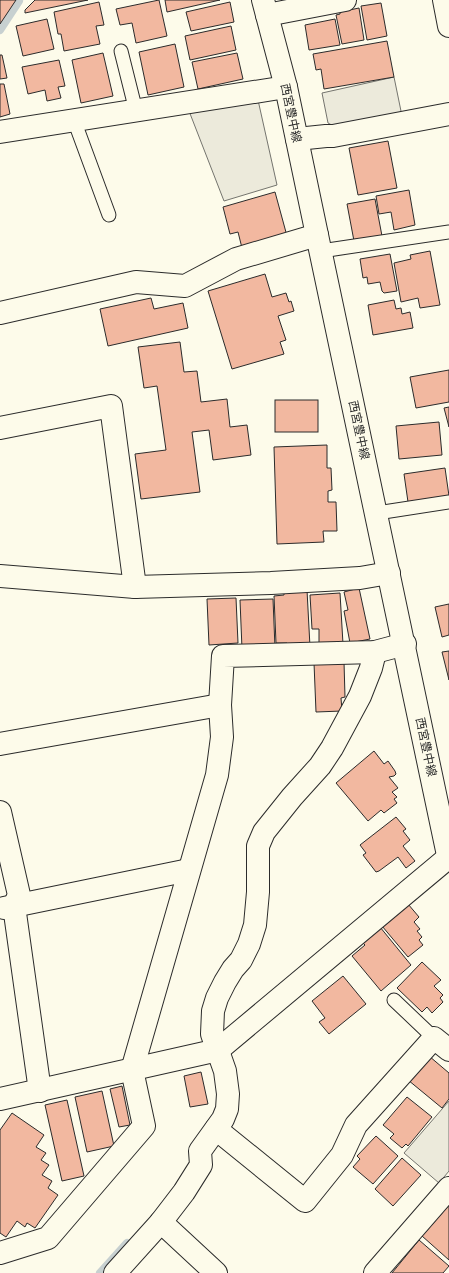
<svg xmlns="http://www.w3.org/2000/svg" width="449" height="1273" font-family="Montserrat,'Noto Sans JP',sans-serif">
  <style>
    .parking { fill: #eceadb; stroke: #74746e }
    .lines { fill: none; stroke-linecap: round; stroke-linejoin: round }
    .stream { stroke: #c7d0d0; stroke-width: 8 }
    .building { fill: #f2b8a0; stroke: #2b2b2b }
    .service-casing { stroke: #2b2b2b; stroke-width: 15 }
    .minor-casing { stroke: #2b2b2b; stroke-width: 24 }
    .secondary-casing { stroke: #2b2b2b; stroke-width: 24 }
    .service { stroke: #fdfbea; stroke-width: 13 }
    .minor { stroke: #fdfbea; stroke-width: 22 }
    .secondary { stroke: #fdfbea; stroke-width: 22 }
    .labels { text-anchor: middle; stroke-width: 3; stroke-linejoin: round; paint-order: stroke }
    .street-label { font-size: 12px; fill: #2b2b2b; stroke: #fdfbea }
  </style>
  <rect width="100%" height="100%" fill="#fdfbea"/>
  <g class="parking">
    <polygon points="394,77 402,116 339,129 328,123 322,93"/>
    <polygon points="258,100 277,185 224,201 189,111"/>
    <polygon points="449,1101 449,1171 439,1183 404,1153"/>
  </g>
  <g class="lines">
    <g class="stream">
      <polyline points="0,30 19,1"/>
      <polyline points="100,1273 127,1243"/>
    </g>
  </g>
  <g class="building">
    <polygon points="0,0 16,0 0,24"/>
    <polygon points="35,0 88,0 25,13 25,10"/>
    <polygon points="159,0 167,36 136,43 132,23 120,25 116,9"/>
    <polygon points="165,0 220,0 167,12"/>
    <polygon points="99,2 104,25 96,26 100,44 64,51 61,34 58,34 54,12"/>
    <polygon points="230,2 234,22 191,31 186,12"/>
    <polygon points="381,3 387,36 367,40 361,6"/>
    <polygon points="359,8 364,40 342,44 336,15 340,14 340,12"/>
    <polygon points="47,19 54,49 23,56 16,26"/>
    <polygon points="335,19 340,45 309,50 305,25"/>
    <polygon points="231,26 236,50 190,60 185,36"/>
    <polygon points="387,41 394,77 324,89 321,69 316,70 313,54"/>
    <polygon points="175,44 184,87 148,95 139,52"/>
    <polygon points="103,53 113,96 81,103 72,60"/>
    <polygon points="237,53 243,79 198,89 192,62"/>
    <polygon points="0,55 2,55 7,78 0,79"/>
    <polygon points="59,60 65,86 58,87 61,98 47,101 45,90 28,94 22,67"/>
    <polygon points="0,84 4,84 10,114 0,117"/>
    <polygon points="388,141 397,188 358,195 349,148"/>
    <polygon points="409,190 415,225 394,230 391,212 379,214 376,196"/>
    <polygon points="275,192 287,236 242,248 238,232 230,234 223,207"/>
    <polygon points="375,199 382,236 354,241 347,204"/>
    <polygon points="430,251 440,305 420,308 418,298 401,302 394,263 411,259 410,255"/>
    <polygon points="390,254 397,291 384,293 382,291 380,282 368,284 367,277 363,278 360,259"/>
    <polygon points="265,274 272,297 286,293 289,302 291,301 294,311 278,316 286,340 280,342 284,354 232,369 208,291"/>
    <polygon points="151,298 154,309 183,303 188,328 108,346 100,309"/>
    <polygon points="394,300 396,309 401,308 402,314 410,312 413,328 373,335 368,305"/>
    <polygon points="180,342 184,372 197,371 201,402 227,399 230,427 247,425 251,455 213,460 209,430 192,432 200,492 141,499 135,454 166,450 157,386 144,388 138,347"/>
    <polygon points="449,370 449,402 416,408 410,377"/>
    <rect x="275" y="400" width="43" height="32"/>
    <polygon points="449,407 449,427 444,408"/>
    <polygon points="439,422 442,455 399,459 396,426"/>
    <polygon points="327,445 327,468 331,468 332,490 328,491 328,502 336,502 337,531 323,531 324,542 277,544 274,447"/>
    <polygon points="445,468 449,496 408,502 404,474"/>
    <polygon points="359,588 370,639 350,643 344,611 348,610 344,592"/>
    <polygon points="307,590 310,647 287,648 287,643 276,643 274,596 284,595 284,591"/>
    <polygon points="340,593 343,644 319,645 319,629 312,629 310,595"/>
    <polygon points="236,598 238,643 209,645 207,599"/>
    <polygon points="273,599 275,648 242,649 240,600"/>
    <polygon points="449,604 449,635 442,637 435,607"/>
    <polygon points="449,651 449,680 442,652"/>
    <polygon points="344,662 345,697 341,698 342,711 316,712 314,663"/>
    <polygon points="374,751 384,764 388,761 395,771 396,774 394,776 389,777 398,788 392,792 397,797 394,799 397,803 384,813 381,810 368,821 336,783"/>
    <polygon points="396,817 406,829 403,831 410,840 403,846 415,861 406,868 398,857 379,871 376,872 363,855 366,853 360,845"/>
    <polygon points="408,904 419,917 414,922 420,929 417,931 422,937 419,940 423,945 408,957 382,926"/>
    <polygon points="380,927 411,965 381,991 352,956 365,945 362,942"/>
    <polygon points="422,962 441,980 434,986 443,995 440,998 443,1002 432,1013 427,1007 422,1012 397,988"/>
    <polygon points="343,976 366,1004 329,1034 319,1022 325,1018 312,1001"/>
    <polygon points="429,1056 449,1073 449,1099 442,1108 408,1080"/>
    <polygon points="201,1072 208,1104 190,1107 184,1076"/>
    <polygon points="122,1086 130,1125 119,1127 110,1089"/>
    <polygon points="102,1091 114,1146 87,1152 75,1097"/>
    <polygon points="407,1097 432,1117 408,1146 406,1144 402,1148 390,1138 394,1134 383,1125"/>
    <polygon points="67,1100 84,1176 62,1181 45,1105"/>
    <polygon points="12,1113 44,1135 36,1147 46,1153 41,1160 49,1165 42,1175 52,1181 48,1188 58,1195 35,1228 27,1223 25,1227 17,1221 6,1237 0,1233 0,1130"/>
    <polygon points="376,1136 398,1156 373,1184 353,1167 360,1159 357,1156"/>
    <polygon points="402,1158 421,1175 393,1206 375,1189"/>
    <polygon points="449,1205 449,1260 422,1236"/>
    <polygon points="419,1240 449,1266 443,1273 392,1273"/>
  </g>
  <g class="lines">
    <g class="service-casing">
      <g id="service">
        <polyline points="121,51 136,111"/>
        <polyline points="74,120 109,215"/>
        <polyline points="321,251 449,232"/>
        <polyline points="377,513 449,502"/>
        <polyline points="394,1000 434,1038"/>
      </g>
    </g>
    <g class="minor-casing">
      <g id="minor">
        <polyline points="444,0 449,26"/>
        <polyline points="267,15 345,0"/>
        <polyline points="0,132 286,87"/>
        <polyline points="297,139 326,136 333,136 449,114"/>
        <polyline points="0,313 136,282 185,286 236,259 317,235"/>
        <polyline points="0,428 111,406 135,587"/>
        <polyline points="0,576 135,587 271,583 360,578 389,573"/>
        <polyline points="0,744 220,705"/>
        <polyline points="0,812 19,895 14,906 40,1091"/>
        <polyline points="4,908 189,870"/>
        <polyline points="0,1099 218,1050 449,857"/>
        <polyline points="216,1129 305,1201 342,1155 356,1125 434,1038 449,1050"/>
        <polyline points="161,1222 216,1273"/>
        <polyline points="0,1253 48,1238 144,1126 132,1070 217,775 222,737 220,705 223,656 375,652 405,644"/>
        <polyline points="115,1273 161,1222 184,1192 201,1165 200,1151 223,1119 227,1109 228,1094 225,1071 212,1034 213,1011 217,998 225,982 233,969 241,960 249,944 255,925 258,892 258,846 264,832 292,797 320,766 332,748 360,696 371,668 375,652"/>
        <polyline points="375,1273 449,1188"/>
      </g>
    </g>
    <g class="secondary-casing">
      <polyline id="secondary" points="263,0 286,87 317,235 449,860"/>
    </g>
    <use href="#service" class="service"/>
    <use href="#minor" class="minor"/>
    <use href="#secondary" class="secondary"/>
  </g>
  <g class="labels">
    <g class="street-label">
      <text transform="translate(291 113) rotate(78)" y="4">西宮豊中線</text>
      <text transform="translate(359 430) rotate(78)" y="4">西宮豊中線</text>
      <text transform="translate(426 747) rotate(78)" y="4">西宮豊中線</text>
    </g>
  </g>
</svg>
